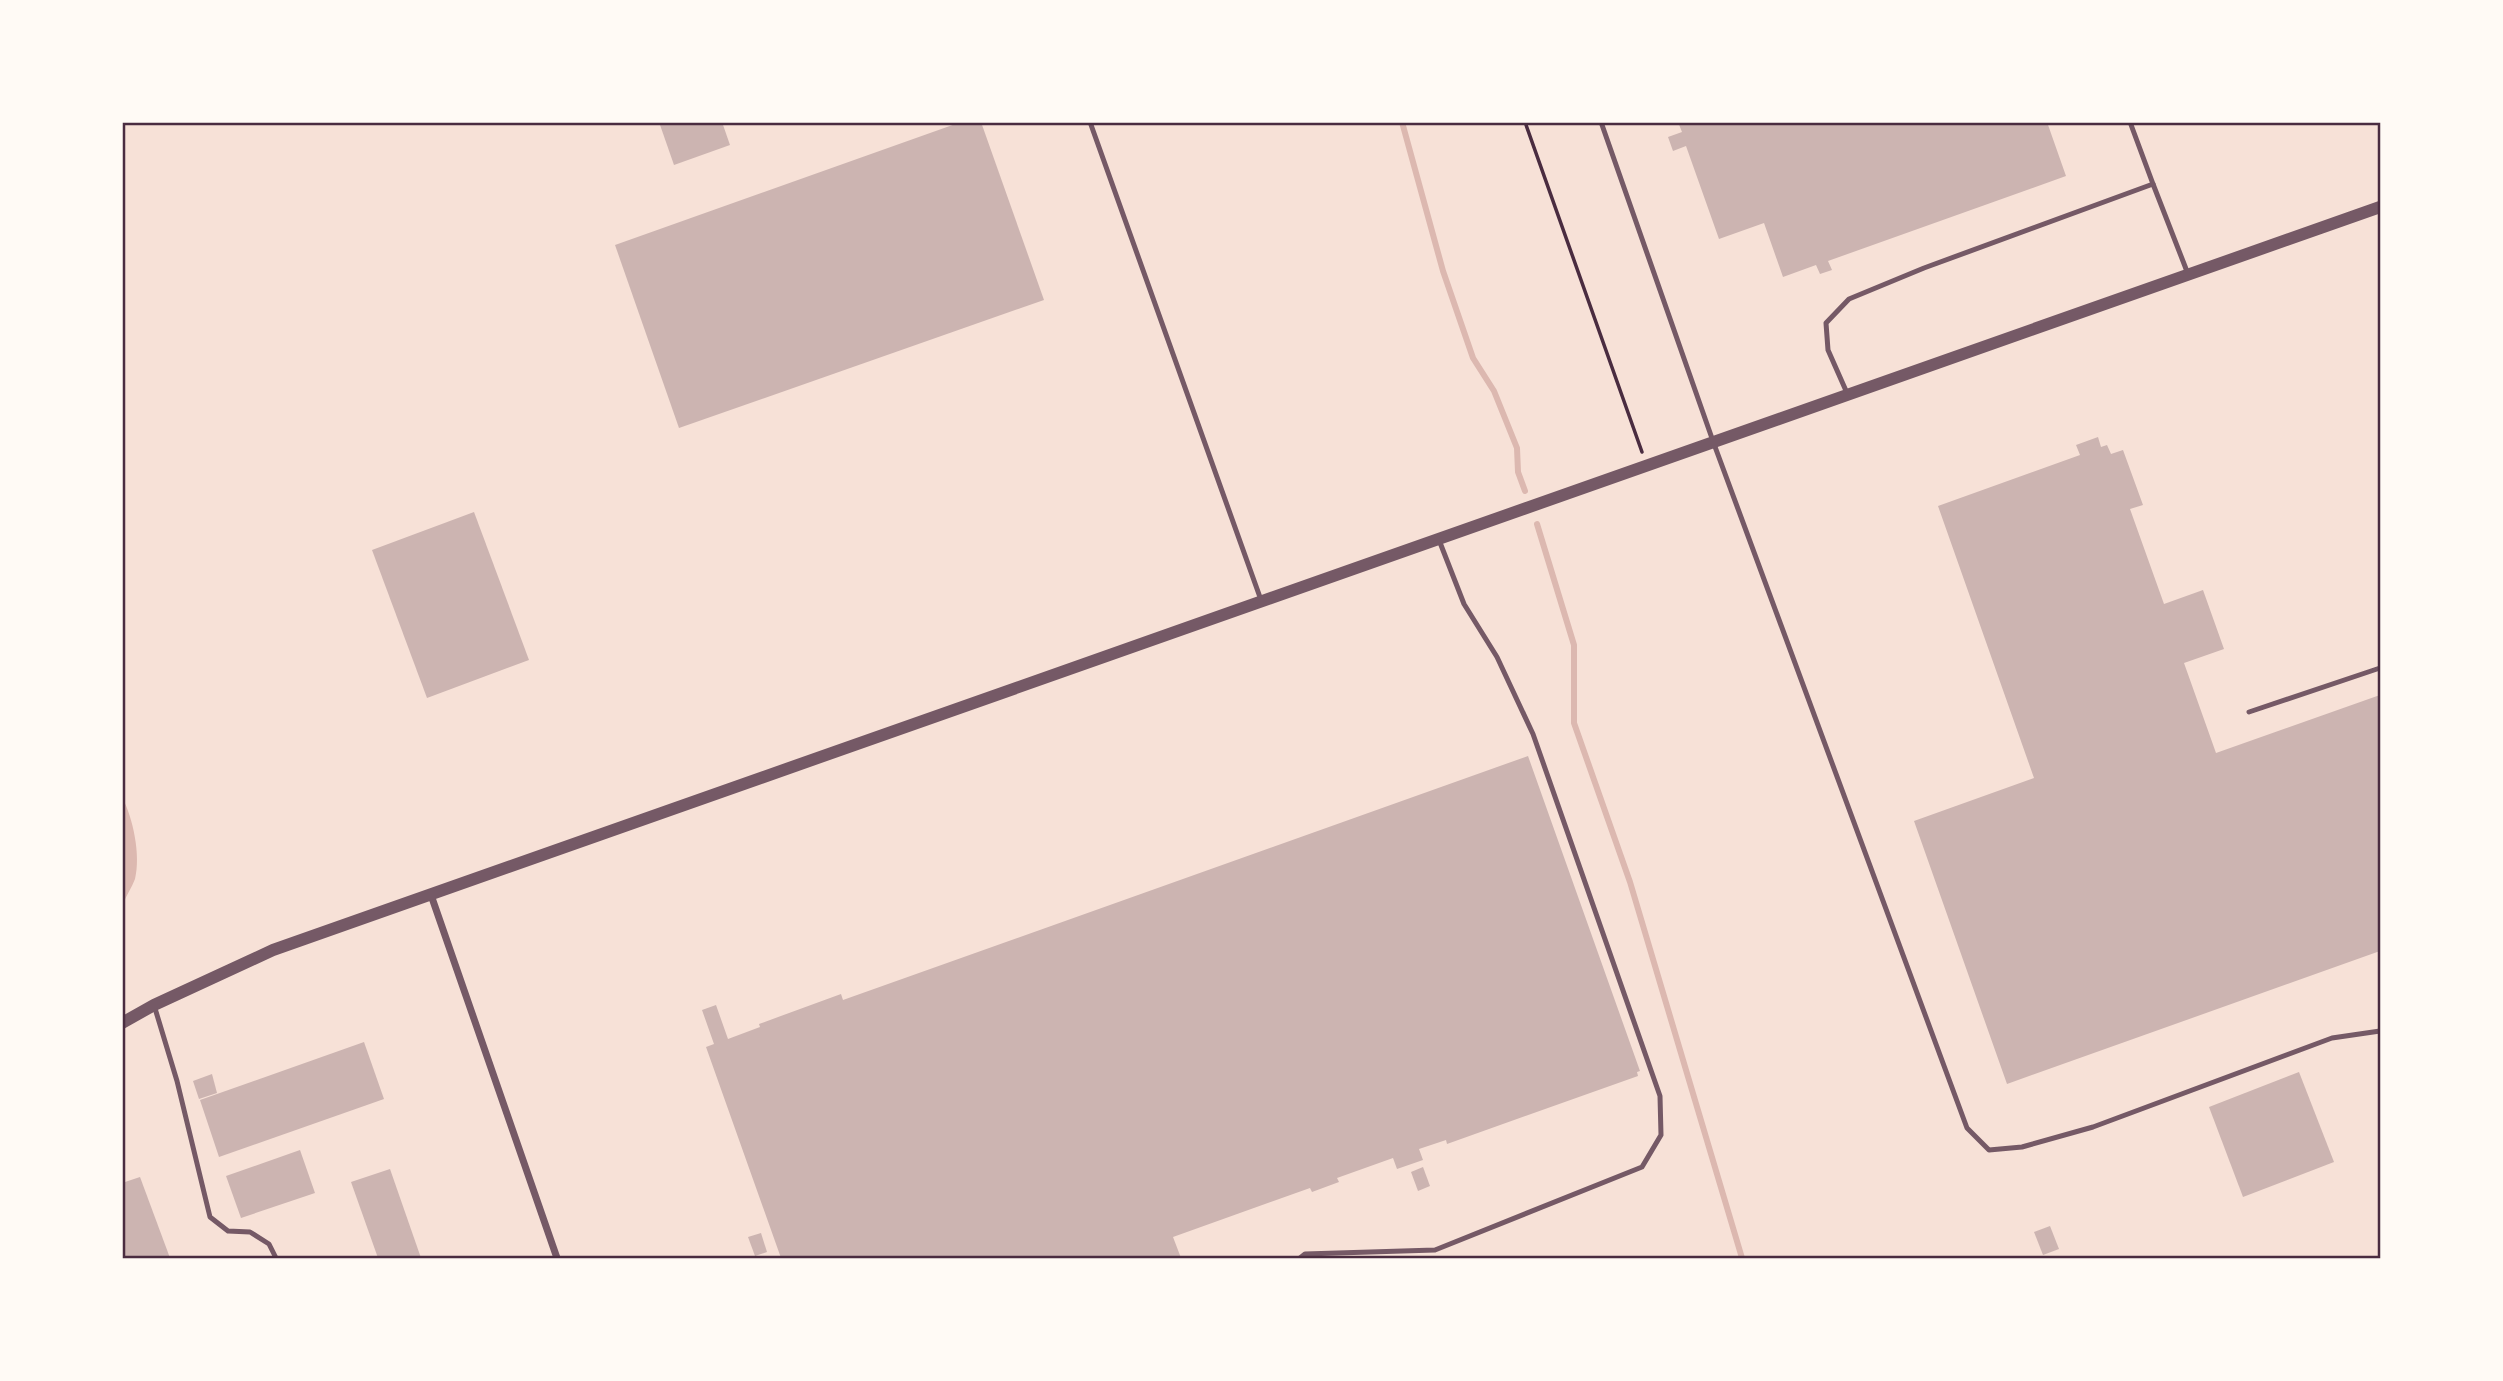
<svg xmlns="http://www.w3.org/2000/svg" width="2503" height="1381" font-family="'Space Grotesk',sans-serif">
  <style>
    .water { fill: #dcb8b0 }
    .lines { fill: none; stroke-linecap: round; stroke-linejoin: round }
    .stream { stroke: #dcb8b0; stroke-width: 6 }
    .building { fill: #ccb4b1 }
    .path { stroke: #4a2c40; stroke-width: 3.5 }
    .service { stroke: #755966; stroke-width: 5 }
    .minor { stroke: #755966; stroke-width: 7 }
    .tertiary { stroke: #755966; stroke-width: 12 }
    .neatline { fill: none; stroke: #4a2c40; stroke-width: 2.5 }
  </style>
  <rect width="100%" height="100%" fill="#f7e1d7"/>
  <path class="water" d="M122,797C133,818 141,855 135,879C132,887 126,896 123,904Z"/>
  <g class="lines">
    <g class="stream">
      <polyline points="1402,122 1443,271 1473,358 1494,391 1517,448 1518,472 1525,491"/>
      <polyline points="1537,524 1574,645 1574,723 1630,882 1742,1258"/>
    </g>
  </g>
  <g class="building">
    <polygon points="659,122 722,122 730,145 674,165"/>
    <polygon points="961,122 981,122 1044,300 679,428 615,245"/>
    <polygon points="1678,122 2047,122 2066,176 1828,261 1832,270 1820,274 1816,265 1783,277 1764,223 1719,239 1686,146 1673,151 1668,137 1682,132"/>
    <polygon points="2098,437 2101,447 2107,445 2111,454 2123,450 2143,505 2130,509 2164,604 2203,590 2224,649 2184,663 2216,753 2380,695 2380,951 2007,1084 1914,821 2034,778 1938,506 2080,455 2076,445"/>
    <polygon points="474,512 529,660 427,698 372,550"/>
    <polygon points="1528,756 1640,1071 1637,1072 1638,1076 1447,1144 1446,1140 1419,1149 1423,1160 1397,1169 1393,1158 1337,1178 1339,1182 1312,1192 1310,1188 1173,1237 1181,1258 781,1258 706,1047 714,1044 702,1010 716,1005 728,1039 760,1027 759,1024 841,994 843,1000"/>
    <polygon points="364,1042 384,1099 219,1157 200,1100"/>
    <polygon points="2299,1072 2334,1162 2243,1197 2209,1107"/>
    <polygon points="212,1074 217,1093 199,1099 193,1081"/>
    <polygon points="300,1150 315,1193 241,1218 226,1176"/>
    <polygon points="1423,1167 1430,1186 1418,1191 1411,1172"/>
    <polygon points="390,1169 421,1258 378,1258 351,1182"/>
    <polygon points="140,1177 170,1258 122,1258 122,1183"/>
    <polygon points="2050,1226 2059,1249 2043,1255 2034,1232"/>
    <polygon points="761,1233 767,1252 755,1256 748,1237"/>
  </g>
  <g class="lines">
    <polyline class="path" points="1525,122 1642,452"/>
    <g class="service">
      <polyline points="1090,122 1261,600"/>
      <polyline points="1601,122 1714,444 1967,1128 1989,1150 2022,1147 2093,1127 2332,1038 2380,1031"/>
      <polyline points="2130,122 2153,184"/>
      <polyline points="1847,393 1828,350 1826,323 1849,299 1924,268 2153,184 2188,274"/>
      <polyline points="2249,712 2380,668"/>
      <polyline points="154,1005 177,1081 210,1217 228,1231 250,1232 269,1244 276,1258"/>
      <polyline points="1300,1258 1305,1254 1435,1250 1642,1167 1661,1135 1660,1096 1533,734 1497,657 1464,604 1439,540"/>
    </g>
    <polyline class="minor" points="431,895 557,1258"/>
    <polyline class="tertiary" points="122,1023 154,1005 273,950 2380,207"/>
  </g>
  <rect width="2503" height="1381" fill="none" stroke="#fffaf5" stroke-width="248"/>
  <rect x="124" y="124" width="2255" height="1133" class="neatline"/>
</svg>
